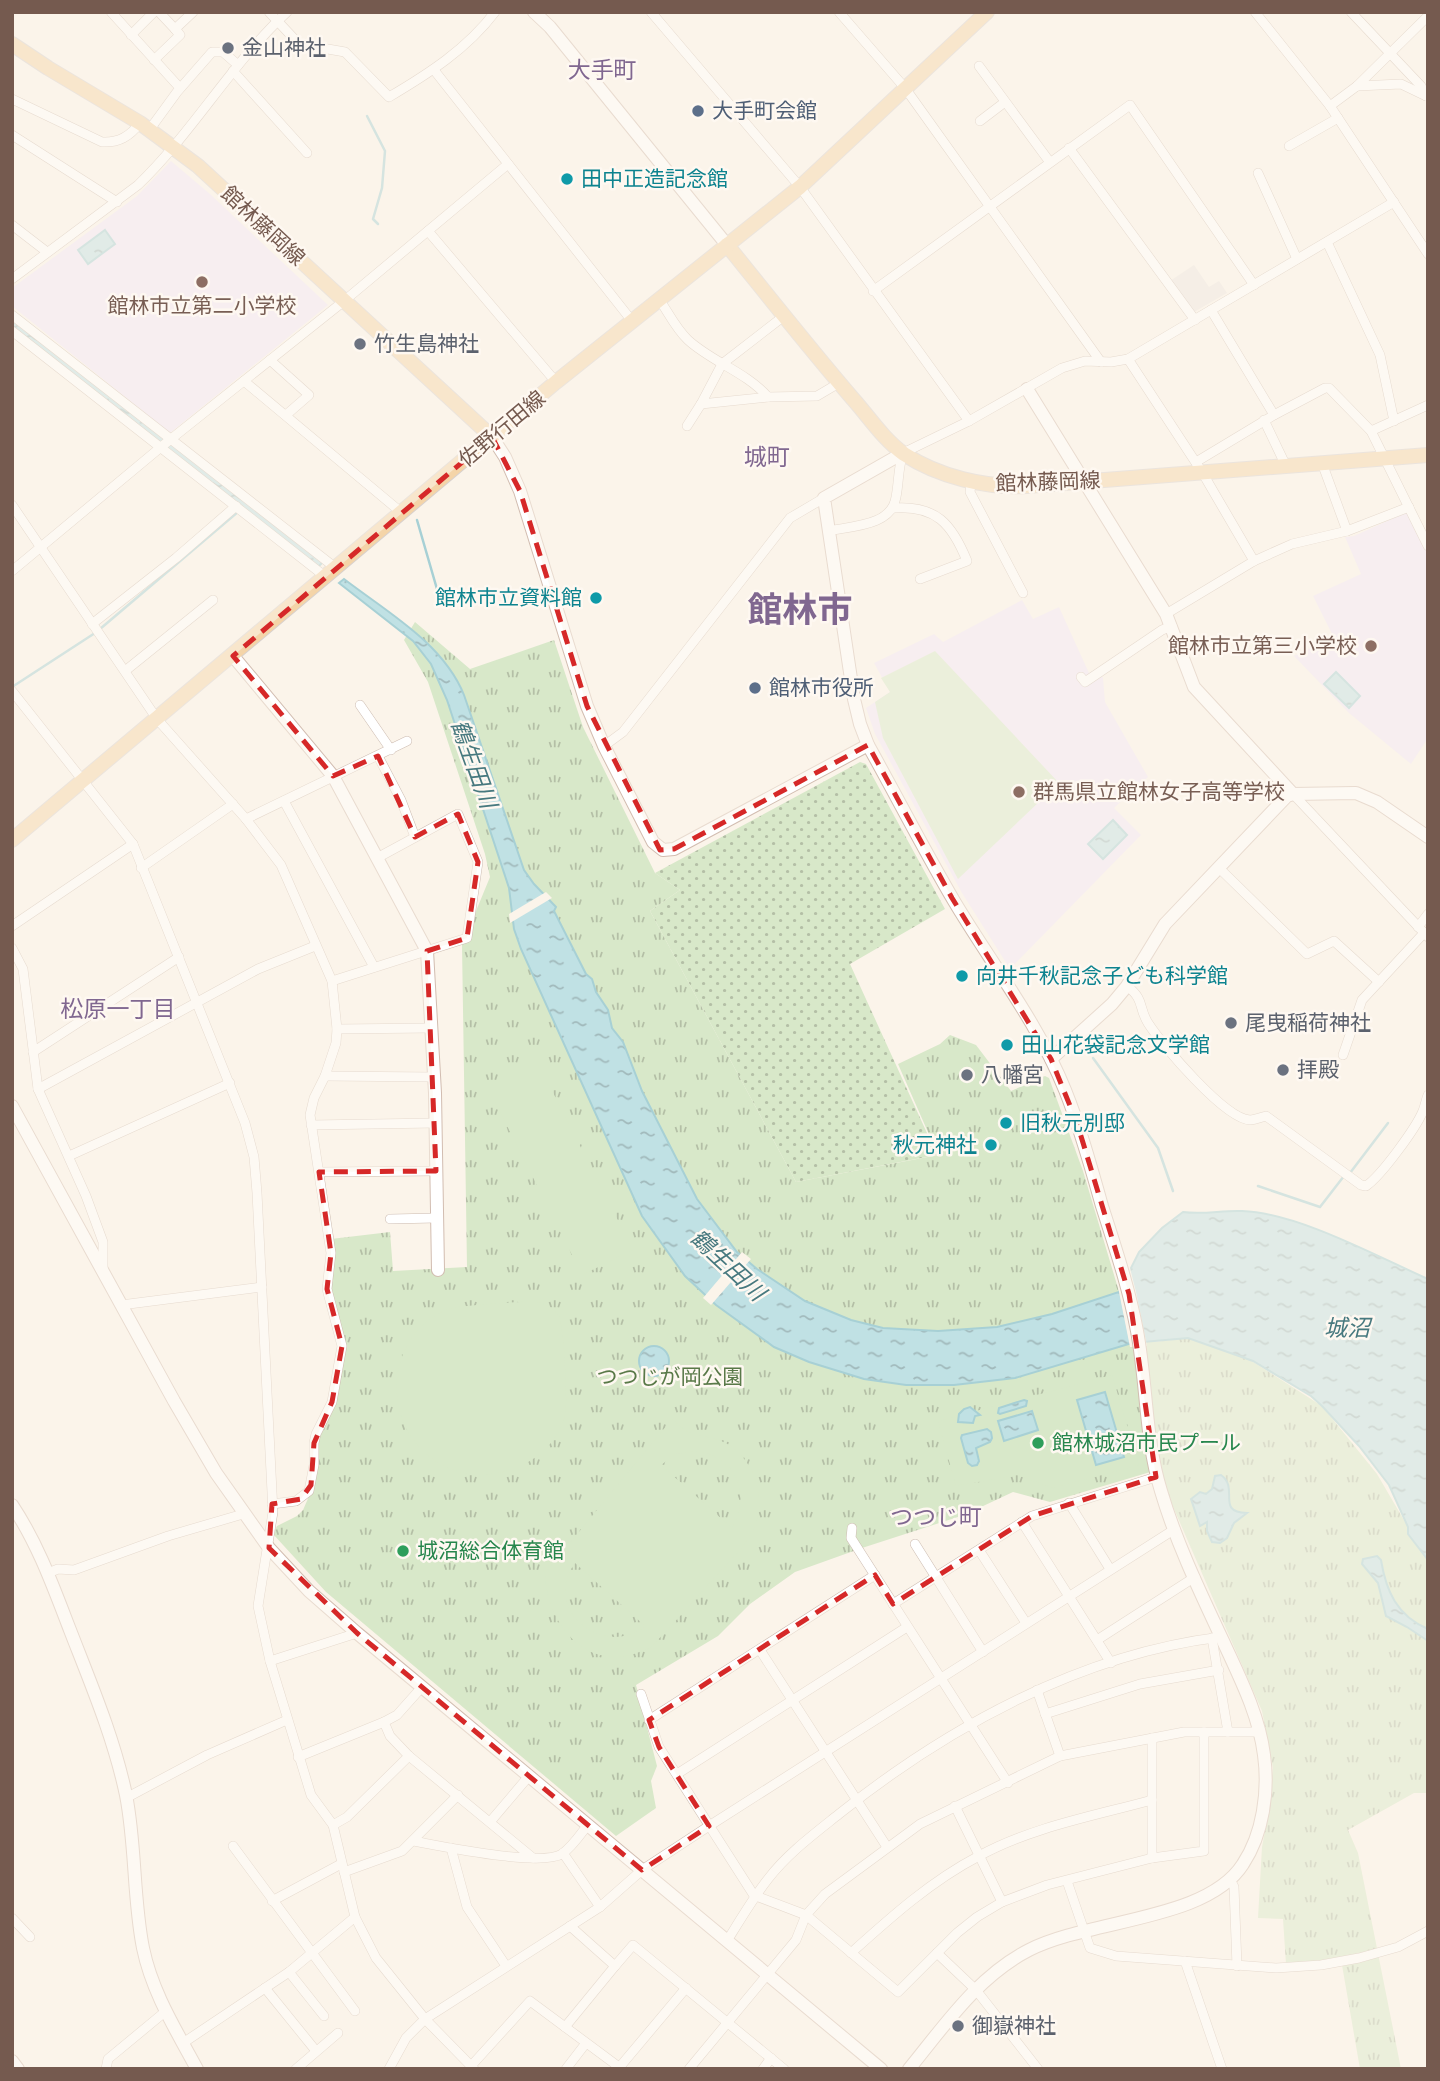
<svg xmlns="http://www.w3.org/2000/svg" width="1440" height="2081" font-family="'IBM Plex Sans','Noto Sans JP',sans-serif">
  <style>
    .industrial { fill: #ede7e3 }
    .education { fill: #f1e7f8 }
    .grass { fill: url(#grass-dots) }
    .park { fill: url(#park-tufts) }
    .garden { fill: #d8e8c9; fill-rule: evenodd }
    .water { fill: url(#water-ripples); stroke: #a7d0d5; stroke-width: 2 }
    .pier { fill: #fbf4ea }
    .lines { fill: none; stroke-linecap: round; stroke-linejoin: round }
    .stream { stroke: #a7d0d5; stroke-width: 2.5 }
    .street-casing { stroke: #cdbcb1; stroke-width: 10 }
    .secondary-casing { stroke: #d2bdb1; stroke-width: 14 }
    .primary-casing { stroke: #d8d1ce; stroke-width: 16 }
    .street { stroke: #fff; stroke-width: 9 }
    .secondary { stroke: #fff; stroke-width: 12 }
    .primary { stroke: #f4d4a8; stroke-width: 14 }
    .marked { fill: none; stroke: #d62828; stroke-width: 5; stroke-dasharray: 14 9; stroke-linejoin: round }
    .worship-dot { fill: #6b7280; stroke: #fef8f1; stroke-width: 2.5 }
    .service-dot { fill: #5c6f8a; stroke: #fef8f1; stroke-width: 2.5 }
    .culture-dot { fill: #0f9aa8; stroke: #fef8f1; stroke-width: 2.5 }
    .education-dot { fill: #8d6e63; stroke: #fef8f1; stroke-width: 2.5 }
    .leisure-dot { fill: #2e9e5b; stroke: #fef8f1; stroke-width: 2.5 }
    .labels { text-anchor: middle; stroke-width: 5; stroke-linejoin: round; paint-order: stroke }
    .worship-label { font-size: 21px; fill: #5b616d; stroke: #fef8f1; text-anchor: start }
    .service-label { font-size: 21px; fill: #4e5e75; stroke: #fef8f1; text-anchor: start }
    .culture-label { font-size: 21px; fill: #0d838f; stroke: #fef8f1; text-anchor: start }
    .street-label { font-size: 21px; fill: #755a4f; stroke: #fef8f1 }
    .education-label { font-size: 21px; fill: #785e54; stroke: #fef8f1 }
    .park-label { font-size: 21px; fill: #597948; stroke: #fef8f1 }
    .leisure-label { font-size: 21px; fill: #27864d; stroke: #fef8f1; text-anchor: start }
    .neighbourhood-label { font-size: 23px; fill: #806790; stroke: #fef8f1 }
    .water-label { font-size: 23px; font-style: italic; fill: #47797f; stroke: #fef8f1 }
    .town-label { font-size: 35px; font-weight: bold; fill: #806790; stroke: #fef8f1 }
  </style>
  <defs>
    <pattern id="grass-dots" width="8" height="8" patternUnits="userSpaceOnUse" patternTransform="scale(1.75)"><rect width="8" height="8" fill="#d8e8c9"/><path d="M2 2h.1M6 6h.1" fill="none" stroke="#b4bfa6" stroke-width="1.8" stroke-linecap="round"/></pattern>
    <pattern id="park-tufts" width="24" height="20" patternUnits="userSpaceOnUse" patternTransform="scale(1.75)"><rect width="24" height="20" fill="#d8e8c9"/><path d="M3 7l-1-3M5 7V3M7 7l1-3M15 17l-1-3M17 17v-4M19 17l1-3" fill="none" stroke="#b4bfa6"/></pattern>
    <pattern id="water-ripples" width="26" height="14" patternUnits="userSpaceOnUse" patternTransform="scale(1.75)"><rect width="26" height="14" fill="#c0e1e4"/><path d="M2 4q2-2 4 0t4 0M15 11q2-2 4 0t4 0" fill="none" stroke="#a1b9bb"/></pattern>
  </defs>
  <rect width="100%" height="100%" fill="#fbf4ea"/>
  <polygon class="industrial" points="1194,265 1209,287 1219,281 1227,293 1194,312 1170,281"/>
  <g class="education">
    <polygon points="171,161 210,194 328,305 170,433 12,306 12,288 137,196"/>
    <polygon points="1407,512 1428,554 1428,738 1411,764 1349,713 1294,656 1333,636 1313,596 1361,574 1345,537 1354,536"/>
    <polygon points="1022,600 1033,619 1059,607 1089,673 1096,669 1103,678 1105,702 1148,777 1114,808 1141,835 1010,969 962,893 875,734 866,708 890,692 874,663 934,634 943,642"/>
  </g>
  <polygon class="grass" points="860,762 866,764 945,909 850,964 937,1155 796,1182 650,911 680,890 655,873"/>
  <polygon class="park" points="415,622 470,669 554,640 583,727 655,873 680,890 650,911 796,1182 938,1155 898,1064 940,1044 950,1035 976,1045 1011,1091 1045,1076 1049,1078 1083,1171 1123,1305 1154,1342 1188,1338 1250,1360 1322,1406 1377,1474 1408,1527 1428,1552 1428,1793 1414,1793 1348,1830 1358,1853 1401,2069 1360,2069 1342,1965 1286,1964 1283,1919 1258,1918 1262,1847 1267,1820 1273,1768 1262,1711 1157,1470 1050,1502 1013,1492 964,1515 862,1548 795,1572 750,1604 718,1636 636,1685 657,1766 651,1781 656,1808 616,1836 326,1592 273,1534 277,1526 297,1516 303,1510 310,1494 317,1474 318,1444 321,1432 343,1368 331,1289 334,1254 331,1239 390,1232 393,1271 467,1267 462,945 490,877 485,854 428,682 404,640"/>
  <g class="garden">
    <polygon points="935,651 1059,783 958,879 883,738 875,702 890,692 881,678"/>
    <polygon points="540,1067 633,1250 582,1275 490,1092"/>
    <path d="M537,1302C546,1304 554,1308 559,1316C564,1326 568,1404 565,1416C551,1466 488,1488 444,1466C382,1434 380,1343 443,1311C453,1305 522,1301 537,1302Z"/>
    <polygon points="1112,1375 1139,1465 1053,1488 1017,1475 956,1486 938,1421"/>
    <path d="M672,1419C677,1423 683,1430 689,1432C708,1439 721,1436 738,1452C757,1470 765,1501 755,1526C747,1545 729,1562 715,1577C694,1600 673,1625 650,1648C640,1652 630,1656 619,1657C573,1659 546,1613 545,1573ZM694,1451C736,1455 752,1493 732,1528L661,1465L676,1454ZM575,1563L645,1626V1627C599,1659 542,1607 575,1563Z"/>
  </g>
  <g class="water">
    <polygon points="105,230 115,244 88,264 78,250"/>
    <polygon points="12,319 323,562 318,567 12,326"/>
    <path d="M344,579C387,612 443,643 464,695L524,870L534,884L556,907L554,911L586,974L592,979L596,992L608,1010L612,1028L623,1042L642,1091L697,1199L737,1252L757,1269L805,1301L851,1320L883,1328L938,1331L997,1327L1052,1314L1119,1292L1139,1252L1162,1228L1183,1212C1204,1215 1222,1210 1242,1211C1298,1213 1376,1256 1428,1279V1560L1408,1534V1527L1389,1485L1359,1446L1322,1406L1311,1396L1253,1361L1188,1338L1132,1343L1015,1378L954,1385H906L864,1379L809,1362L774,1347L716,1305L685,1276L642,1216L521,949L514,929L509,888L447,700L431,664L413,641L339,583Z"/>
    <polygon points="1336,672 1360,696 1349,708 1324,684"/>
    <polygon points="1113,820 1127,835 1103,859 1088,844"/>
    <circle cx="654" cy="1361" r="15"/>
    <polygon points="1105,1392 1124,1457 1096,1465 1077,1400"/>
    <polygon points="1024,1400 1027,1401 1026,1406 1000,1414 998,1413 999,1408"/>
    <polygon points="970,1407 980,1415 975,1416 973,1423 958,1422 959,1414 964,1409"/>
    <polygon points="1032,1411 1038,1430 1004,1441 998,1421"/>
    <polygon points="987,1429 991,1432 992,1438 990,1442 976,1448 979,1461 977,1465 972,1466 968,1463 961,1438 962,1435"/>
    <path d="M1221,1475C1240,1489 1215,1512 1247,1513L1234,1523L1227,1538L1220,1543L1212,1542L1207,1531V1522L1200,1526L1191,1499L1200,1492L1206,1494L1212,1489L1215,1476Z"/>
    <path d="M1377,1556L1381,1560C1386,1591 1397,1616 1428,1629V1641L1407,1627L1386,1616L1378,1583L1362,1564L1363,1559Z"/>
  </g>
  <g class="pier">
    <polygon points="546,892 552,898 510,923 509,914"/>
    <polygon points="742,1252 751,1259 711,1305 703,1298"/>
    <polygon points="1129,1264 1136,1292 1147,1346 1130,1347 1118,1287"/>
  </g>
  <g class="lines">
    <g class="stream">
      <polyline points="367,116 385,151 382,188 373,219 378,224"/>
      <polyline points="417,520 439,596"/>
      <polyline points="100,629 239,511"/>
      <polyline points="12,687 95,633"/>
      <polyline points="1093,1058 1158,1148 1173,1191"/>
      <polyline points="1350,1173 1388,1123"/>
      <polyline points="1258,1186 1320,1207 1344,1176"/>
    </g>
    <g class="street-casing">
      <g id="street">
        <polyline points="111,12 180,88"/>
        <polyline points="159,12 175,29 193,12"/>
        <path d="M269,12L299,44L345,52L389,97C428,74 467,49 495,12"/>
        <polyline points="651,12 800,187 969,421"/>
        <polyline points="839,12 905,88 1101,362"/>
        <polyline points="1255,12 1330,106 1428,254"/>
        <polyline points="1351,12 1421,86 1426,96 1428,95"/>
        <polyline points="131,35 154,12"/>
        <polyline points="154,60 180,35 175,29"/>
        <polyline points="979,66 1049,161"/>
        <polyline points="434,70 632,321"/>
        <polyline points="233,71 307,153"/>
        <polyline points="1357,86 1401,84 1426,96"/>
        <path d="M12,99L102,142C119,143 130,136 140,123"/>
        <polyline points="1330,106 1357,86 1428,16"/>
        <polyline points="980,121 1005,102"/>
        <polyline points="150,129 177,92 212,52 223,52 238,65"/>
        <polyline points="12,135 117,202"/>
        <polyline points="1289,146 1338,118"/>
        <polyline points="1069,148 1195,320"/>
        <polyline points="1258,173 1297,259"/>
        <polyline points="12,225 47,252"/>
        <polyline points="428,231 556,382"/>
        <polyline points="1327,242 1380,355 1394,421"/>
        <path d="M12,279L138,185C193,132 231,64 287,12"/>
        <polyline points="873,291 1130,105 1254,285"/>
        <path d="M659,299C668,312 676,329 688,340C712,362 746,372 768,397"/>
        <polyline points="1211,310 1274,415"/>
        <polyline points="12,315 337,569"/>
        <polyline points="784,316 722,364 701,404 768,397 817,396 839,383"/>
        <polyline points="12,331 327,578"/>
        <polyline points="1128,359 1202,472 1254,561"/>
        <polyline points="270,360 309,395 286,415"/>
        <polyline points="244,381 402,513"/>
        <polyline points="1264,420 1286,466"/>
        <polyline points="687,426 701,404"/>
        <polyline points="1371,431 1428,405"/>
        <polyline points="1196,462 1274,415 1325,388 1329,388 1371,431 1428,546"/>
        <polyline points="1322,463 1347,531 1409,507"/>
        <polyline points="971,481 970,492 1023,593"/>
        <polyline points="12,505 157,719 246,819 281,865 332,981 337,1029 336,1043 325,1076 314,1098 310,1115 331,1253 327,1289 342,1346 332,1402 316,1434 314,1443 314,1465 309,1491 296,1501 272,1504"/>
        <path d="M894,508C936,505 952,524 967,561L920,579"/>
        <path d="M828,531C852,526 892,526 896,497C899,482 898,468 903,453L969,421L1062,368L1085,361L1111,362L1128,359L1394,202"/>
        <polyline points="12,571 161,447 344,301 508,164"/>
        <polyline points="1166,614 1254,561 1292,544 1347,531"/>
        <polyline points="92,624 176,558 236,506"/>
        <polyline points="125,671 213,600"/>
        <polyline points="1081,677 1085,682 1162,630 1172,626"/>
        <polyline points="12,691 133,844 245,1123 254,1157 257,1193 273,1512 258,1606 270,1661 311,1795 333,1825 355,1917 376,1958 425,2019 474,2069"/>
        <polyline points="360,705 391,750"/>
        <polyline points="604,746 623,732 790,518 824,498"/>
        <polyline points="378,756 401,800 415,837"/>
        <polyline points="1293,794 1428,937"/>
        <polyline points="284,801 374,967"/>
        <polyline points="246,819 407,741"/>
        <polyline points="1218,867 1307,954 1334,941 1379,982"/>
        <polyline points="141,868 233,804"/>
        <polyline points="12,926 133,844"/>
        <polyline points="1418,927 1428,914"/>
        <polyline points="12,948 23,969 38,1089 86,1196 103,1242 103,1269"/>
        <polyline points="332,981 467,938 478,862 458,814 377,858"/>
        <path d="M1127,986C1145,1000 1138,1007 1148,1023C1162,1045 1225,1119 1250,1120C1255,1120 1262,1117 1266,1116L1361,1185L1366,1186C1381,1176 1416,1128 1423,1111C1425,1106 1426,1100 1428,1095"/>
        <polyline points="337,1029 432,1028"/>
        <polyline points="33,1052 179,957"/>
        <polyline points="1343,1055 1362,1000 1424,933"/>
        <polyline points="325,1076 434,1077"/>
        <polyline points="38,1089 258,969 315,946"/>
        <polyline points="311,1125 435,1123"/>
        <polyline points="69,1156 230,1083"/>
        <polyline points="319,1172 436,1171"/>
        <polyline points="390,1219 436,1218"/>
        <polyline points="121,1305 262,1287"/>
        <polyline points="1069,1503 1110,1569"/>
        <polyline points="1022,1522 1111,1663"/>
        <polyline points="852,1528 851,1538 1008,1783"/>
        <polyline points="915,1544 983,1652"/>
        <polyline points="979,1550 1026,1623"/>
        <polyline points="48,1573 58,1569 74,1570 168,1536 243,1514"/>
        <polyline points="893,1604 1032,1516 1156,1477"/>
        <polyline points="1212,1638 1228,1732"/>
        <polyline points="1097,1640 1195,1577"/>
        <polyline points="760,1650 887,1847"/>
        <polyline points="270,1661 357,1633"/>
        <polyline points="422,1687 397,1715 384,1722 390,1736 409,1756 533,1858"/>
        <polyline points="1037,1690 1060,1756"/>
        <polyline points="641,1694 659,1747 755,1897"/>
        <polyline points="1045,1714 1140,1684 1219,1670"/>
        <polyline points="649,1720 875,1575"/>
        <polyline points="1152,1738 1152,1858"/>
        <polyline points="298,1757 384,1722"/>
        <polyline points="677,1774 907,1627"/>
        <polyline points="126,1798 207,1755 287,1720"/>
        <polyline points="955,1806 1002,1902"/>
        <polyline points="490,1822 529,1776"/>
        <polyline points="333,1825 347,1817 409,1756"/>
        <path d="M413,1841C441,1846 540,1867 562,1854C572,1847 580,1835 587,1826"/>
        <polyline points="233,1846 355,2011"/>
        <polyline points="451,1848 467,1907 506,1966"/>
        <polyline points="563,1853 600,1907"/>
        <polyline points="344,1872 402,1851 458,1795"/>
        <polyline points="1067,1881 1090,1948 1116,1956 1276,1968 1321,1965 1359,1958 1398,1947 1428,1931"/>
        <polyline points="1231,1881 1234,1887 1237,1966"/>
        <polyline points="756,1896 806,1915 898,1992 957,1933 977,1917 1002,1902 1047,1885 1152,1858 1204,1851 1204,1732"/>
        <polyline points="272,1901 341,1864"/>
        <polyline points="12,1918 30,1937"/>
        <path d="M727,1941C740,1920 753,1898 768,1879C787,1854 814,1834 839,1814C948,1727 1081,1654 1221,1637"/>
        <path d="M851,1953C891,1917 931,1881 979,1856C1032,1827 1094,1816 1152,1800"/>
        <polyline points="937,1953 976,1990 1038,2069"/>
        <polyline points="1185,1961 1222,2069"/>
        <polyline points="615,1966 633,1945 784,2069"/>
        <polyline points="289,1972 324,2016"/>
        <polyline points="265,1988 316,2051"/>
        <polyline points="565,2027 615,1966 570,1926"/>
        <polyline points="183,2043 289,1972 355,1917"/>
        <polyline points="471,2066 530,2001 619,2067"/>
        <polyline points="106,2069 108,2059 166,2011"/>
        <polyline points="296,2069 338,2033"/>
        <polyline points="389,2069 406,2038 425,2019 600,1907 642,1870 709,1826 1175,1529"/>
        <polyline points="566,2069 586,2043"/>
        <polyline points="618,2069 686,1988"/>
        <polyline points="689,2069 796,1940 806,1915 825,1894 920,1824 1060,1756 1184,1732 1260,1732"/>
        <polyline points="763,2069 771,2058"/>
      </g>
    </g>
    <g class="secondary-casing">
      <g id="secondary">
        <polyline points="534,12 550,27 727,245"/>
        <polyline points="1027,389 1166,614 1194,687 1293,794"/>
        <polyline points="492,437 505,457 520,491 587,706 604,746 653,842 663,850 674,849 868,745"/>
        <path d="M903,453L824,498L854,699L860,724L868,745C897,797 924,850 954,901C991,963 1038,1023 1065,1090C1080,1127 1091,1167 1102,1206C1115,1247 1129,1288 1137,1331C1147,1384 1145,1439 1161,1491C1176,1542 1200,1592 1223,1641C1240,1678 1259,1715 1264,1755C1269,1791 1263,1834 1243,1864C1207,1921 1089,1919 1029,1950C978,1976 945,2025 909,2069"/>
        <polyline points="233,656 333,776 427,951 435,1093 438,1270"/>
        <polyline points="1051,1059 1112,1004 1127,986 1165,924 1287,796 1293,794 1356,793 1377,802 1428,837"/>
        <polyline points="12,1106 174,1401 216,1473 269,1548 309,1591 357,1633 881,2069"/>
        <path d="M12,1505C38,1544 53,1586 70,1630C91,1684 114,1738 126,1795C136,1846 133,1898 143,1948C152,1992 176,2030 197,2069"/>
        <polyline points="12,2061 18,2069"/>
      </g>
    </g>
    <g class="primary-casing">
      <g id="primary">
        <polyline points="12,44 48,68 140,123 198,166 492,437"/>
        <path d="M727,245C769,297 810,349 853,399C869,417 884,440 904,454C939,477 986,488 1027,486L1428,455"/>
        <polyline points="12,840 556,382 800,187 987,12"/>
      </g>
    </g>
    <use href="#street" class="street"/>
    <use href="#secondary" class="secondary"/>
    <use href="#primary" class="primary"/>
  </g>
  <path d="M0 0H1440V2081H0ZM492,437L520,491L587,706L660,850L674,849L868,745L952,898L1051,1059L1077,1123L1129,1294L1156,1477L1032,1516L893,1604L875,1575L649,1720L659,1747L709,1826L642,1870L357,1633L269,1548L272,1504L301,1499L311,1485L314,1443L332,1402L342,1346L327,1289L331,1253L319,1172L436,1171L427,951L467,938L478,862L458,814L415,837L378,756L333,776L233,656Z" fill="#fbf4ea" fill-opacity=".55" fill-rule="evenodd"/>
  <path class="marked" d="M492,437L520,491L587,706L660,850L674,849L868,745L952,898L1051,1059L1077,1123L1129,1294L1156,1477L1032,1516L893,1604L875,1575L649,1720L659,1747L709,1826L642,1870L357,1633L269,1548L272,1504L301,1499L311,1485L314,1443L332,1402L342,1346L327,1289L331,1253L319,1172L436,1171L427,951L467,938L478,862L458,814L415,837L378,756L333,776L233,656Z"/>
  <g class="worship-dot">
    <circle cx="228" cy="48" r="7"/>
    <circle cx="360" cy="344" r="7"/>
    <circle cx="1231" cy="1023" r="7"/>
    <circle cx="1283" cy="1070" r="7"/>
    <circle cx="967" cy="1075" r="7"/>
    <circle cx="958" cy="2026" r="7"/>
  </g>
  <g class="service-dot">
    <circle cx="698" cy="111" r="7"/>
    <circle cx="755" cy="688" r="7"/>
  </g>
  <g class="culture-dot">
    <circle cx="567" cy="179" r="7"/>
    <circle cx="596" cy="598" r="7"/>
    <circle cx="962" cy="976" r="7"/>
    <circle cx="1007" cy="1045" r="7"/>
    <circle cx="1006" cy="1123" r="7"/>
    <circle cx="991" cy="1145" r="7"/>
  </g>
  <g class="education-dot">
    <circle cx="202" cy="282" r="7"/>
    <circle cx="1371" cy="646" r="7"/>
    <circle cx="1019" cy="792" r="7"/>
  </g>
  <g class="leisure-dot">
    <circle cx="1038" cy="1443" r="7"/>
    <circle cx="403" cy="1551" r="7"/>
  </g>
  <g class="labels">
    <g class="worship-label">
      <text x="242" y="55">金山神社</text>
      <text x="374" y="351">竹生島神社</text>
      <text x="1245" y="1030">尾曳稲荷神社</text>
      <text x="1297" y="1077">拝殿</text>
      <text x="981" y="1082">八幡宮</text>
      <text x="972" y="2033">御嶽神社</text>
    </g>
    <g class="service-label">
      <text x="712" y="118">大手町会館</text>
      <text x="769" y="695">館林市役所</text>
    </g>
    <g class="culture-label">
      <text x="581" y="186">田中正造記念館</text>
      <text x="582" y="605" text-anchor="end">館林市立資料館</text>
      <text x="976" y="983">向井千秋記念子ども科学館</text>
      <text x="1021" y="1052">田山花袋記念文学館</text>
      <text x="1020" y="1130">旧秋元別邸</text>
      <text x="977" y="1152" text-anchor="end">秋元神社</text>
    </g>
    <g class="street-label">
      <text transform="translate(263 226) rotate(43)" y="7">館林藤岡線</text>
      <text transform="translate(502 429) rotate(-40)" y="7">佐野行田線</text>
      <text transform="translate(1048 482) rotate(-2)" y="7">館林藤岡線</text>
    </g>
    <g class="education-label">
      <text x="202" y="313">館林市立第二小学校</text>
      <text x="1357" y="653" text-anchor="end">館林市立第三小学校</text>
      <text x="1033" y="799" text-anchor="start">群馬県立館林女子高等学校</text>
    </g>
    <g class="park-label">
      <text x="670" y="1384">つつじが岡公園</text>
    </g>
    <g class="leisure-label">
      <text x="1052" y="1450">館林城沼市民プール</text>
      <text x="417" y="1558">城沼総合体育館</text>
    </g>
    <g class="neighbourhood-label">
      <text x="602" y="78">大手町</text>
      <text x="767" y="465">城町</text>
      <text x="118" y="1017">松原一丁目</text>
      <text x="936" y="1525">つつじ町</text>
    </g>
    <g class="water-label">
      <text transform="translate(474 764) rotate(70)" y="8">鶴生田川</text>
      <text transform="translate(728 1265) rotate(43)" y="8">鶴生田川</text>
      <text x="1347" y="1336">城沼</text>
    </g>
    <g class="town-label">
      <text x="800" y="622">館林市</text>
    </g>
  </g>
  <rect width="1440" height="2081" fill="none" stroke="#755a4f" stroke-width="28"/>
</svg>
